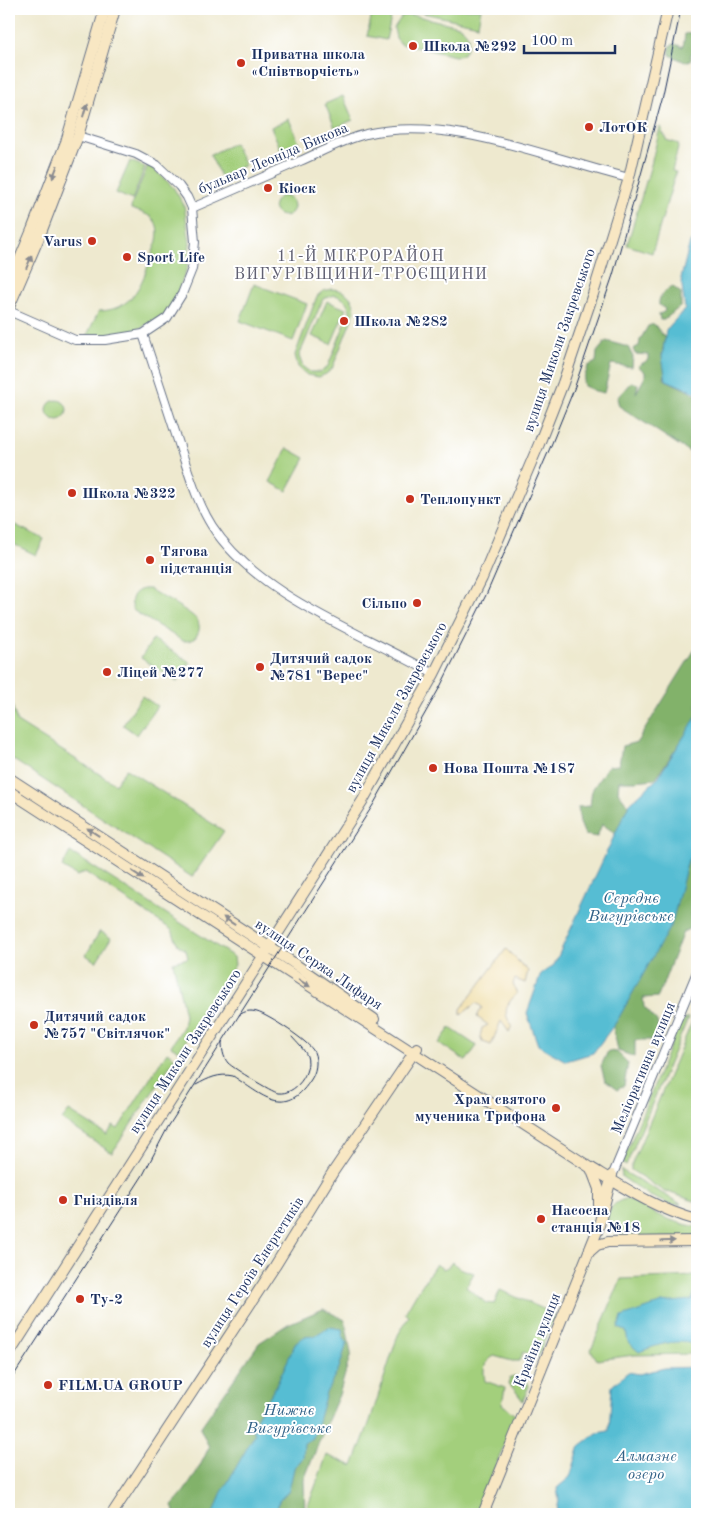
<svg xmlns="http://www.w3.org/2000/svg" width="706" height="1523" font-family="'Old Standard TT',serif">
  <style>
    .green { fill: #a3cf7b; stroke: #5f7f6c; fill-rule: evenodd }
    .forest { fill: #82b26b; stroke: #4e7064 }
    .sand { fill: #eeda9e; stroke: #84847e }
    .water { fill: #56bdd3; stroke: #387698 }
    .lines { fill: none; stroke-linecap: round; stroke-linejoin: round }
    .street-casing { stroke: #657086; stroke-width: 10 }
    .secondary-casing { stroke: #657086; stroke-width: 12 }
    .street { stroke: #fff; stroke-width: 8 }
    .secondary { stroke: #f8e7c3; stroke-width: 10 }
    .tram { stroke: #1b2f5e; stroke-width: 1 }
    .oneway { fill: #8a8b90 }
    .poi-dot { fill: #c8321e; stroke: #fff; stroke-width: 2 }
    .labels { text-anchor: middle; stroke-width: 4; stroke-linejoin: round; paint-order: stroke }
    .poi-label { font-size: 15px; font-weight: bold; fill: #1b2f5e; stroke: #fff; text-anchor: start }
    .street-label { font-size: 15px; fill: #1b2f5e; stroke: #fff }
    .neighbourhood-label { font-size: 16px; letter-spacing: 1px; fill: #606072; stroke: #fff }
    .water-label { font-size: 16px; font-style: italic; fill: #306187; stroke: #fff }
  </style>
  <rect width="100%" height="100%" fill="#fff"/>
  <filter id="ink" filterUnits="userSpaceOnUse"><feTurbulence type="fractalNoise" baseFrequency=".02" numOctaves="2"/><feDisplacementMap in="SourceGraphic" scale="10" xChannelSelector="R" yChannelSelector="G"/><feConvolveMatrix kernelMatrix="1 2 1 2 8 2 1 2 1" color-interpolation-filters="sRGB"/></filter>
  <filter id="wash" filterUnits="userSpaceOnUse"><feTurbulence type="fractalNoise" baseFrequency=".0096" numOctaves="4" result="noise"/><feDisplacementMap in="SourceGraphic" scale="20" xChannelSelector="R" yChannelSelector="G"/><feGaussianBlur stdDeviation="1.12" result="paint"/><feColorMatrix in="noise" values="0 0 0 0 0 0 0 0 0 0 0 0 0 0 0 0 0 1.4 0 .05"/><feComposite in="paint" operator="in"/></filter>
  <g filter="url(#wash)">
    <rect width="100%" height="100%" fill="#eee9cf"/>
    <g class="green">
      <polygon points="373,9 393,9 386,40 367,36"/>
      <polygon points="414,9 481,9 478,25 414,11"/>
      <path d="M413,15L459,26C471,33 471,45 462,55L455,56L401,44L396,38L394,28L402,16Z"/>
      <polygon points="343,96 353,120 335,128 325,104"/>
      <polygon points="289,119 299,143 281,150 271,127"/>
      <polygon points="660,127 662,128 662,132 666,137 666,140 679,144 672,171 676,172 652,253 627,245 651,165"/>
      <polygon points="234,143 245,165 221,177 210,155"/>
      <polygon points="130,161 145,167 132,200 116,193"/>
      <path d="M148,165L154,169L173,187L184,205L190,243L187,268L177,294L165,315L133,332L105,338L86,337L99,311C140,310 144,273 157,241C161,218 150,215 131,209L132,203Z"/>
      <circle cx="284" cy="206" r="10"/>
      <polygon points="254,284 307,304 293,341 240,321"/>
      <path d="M331,289C345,289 354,297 355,311L332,369L326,374L319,377L307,375L298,367L295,355L317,296L323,291ZM335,295C344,298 348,302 350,311L328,366L321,372H310L303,367L299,356L323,299Z"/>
      <polygon points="327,301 346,309 331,344 312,336"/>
      <circle cx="57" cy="410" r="10"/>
      <polygon points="287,448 305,458 287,491 270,482"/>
      <polygon points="11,523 44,539 36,555 9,542 9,527"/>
      <path d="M143,589H149C160,596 190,611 197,620C200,625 200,630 197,635C194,641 189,641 183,641L134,611C129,601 132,592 143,589Z"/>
      <polygon points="153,639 190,662 177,682 141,658"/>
      <polygon points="142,696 157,706 137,735 123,725"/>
      <polygon points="11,701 17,722 115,784 126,769 224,831 192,877 9,757 9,705"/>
      <polygon points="70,852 234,957 235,965 179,1051 171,1046 183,1027 185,1015 173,962 188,958 186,950 178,945 172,930 85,872 77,876 62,867"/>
      <polygon points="100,931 111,938 96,962 86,955"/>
      <polygon points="697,1010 697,1202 662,1190 631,1170 631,1166"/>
      <polygon points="687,1017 688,1018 626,1166 622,1163 678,1027"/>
      <polygon points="450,1028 477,1046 466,1061 439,1043"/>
      <polygon points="167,1052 175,1058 112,1153 62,1120 69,1111 107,1135 113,1126 118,1129"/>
      <polygon points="621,1170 681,1204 670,1205 650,1196 622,1177"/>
      <path d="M625,1199C636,1200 645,1208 654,1213C668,1220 682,1224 697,1227V1238L625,1237C602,1232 602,1205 625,1199Z"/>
      <path d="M452,1262L459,1268L474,1273L466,1287L486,1303L494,1304L500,1290L555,1314L538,1357L523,1352L519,1361H512L494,1356C483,1363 483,1369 485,1381L505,1388L502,1404L516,1416L476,1514H309L306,1511L327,1455L353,1466L370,1421L398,1335L409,1316L405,1313L416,1294L436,1264L443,1269L448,1267Z"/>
      <polygon points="697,1276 697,1354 634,1355 597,1360 591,1350 621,1279"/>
      <polygon points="515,1376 528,1383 529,1386 523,1401 514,1389 508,1385 510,1377"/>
    </g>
    <g class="forest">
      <polygon points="697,11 696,52 691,54 691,60 685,62 670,55 669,46 675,44 683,47 685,34 692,33 695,24 694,14"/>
      <path d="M672,286L681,293V306L664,320H660L659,314L664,312L665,309L659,305C658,295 665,292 672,286Z"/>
      <polygon points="654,324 665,338 662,355 667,362 664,379 697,395 697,457 619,406 617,398 631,382 638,384 636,393 645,377 645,372 638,366 648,360 648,355 635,354 633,349 639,346 640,340 648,326"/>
      <polygon points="606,341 628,347 633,357 632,367 611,364 604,393 595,391 584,386 583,382 588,366 596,362 597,352"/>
      <polygon points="697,646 697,719 655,779 635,781 619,781 618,792 631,809 619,836 602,824 597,837 585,835 580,823 578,807 590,806 592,790 608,766 619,765 622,746 637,742"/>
      <polygon points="697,840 697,899 690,915 694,921 691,928 683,932 658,997 643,998 644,1007 657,1021 659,1034 651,1040 635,1040 635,1057 618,1051 612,1021 666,903"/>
      <polygon points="608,1051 617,1052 628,1063 624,1086 617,1090 605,1081 601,1066"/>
      <path d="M323,1309L345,1320L351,1353L339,1395L325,1427L304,1480L305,1514H290L284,1512L283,1514H175L172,1505C189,1488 199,1469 209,1447L200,1428L259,1343L288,1324Z"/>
    </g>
    <path class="sand" d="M506,949L528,971L525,983L515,979L513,984L517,994C506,1003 502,1014 512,1025L509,1032L501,1021L491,1045L483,1042L480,1037L482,1028L488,1025L477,1017L482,1007L476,1003L461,1015V1009Z"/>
    <g class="water">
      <polygon points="697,238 697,393 666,380 662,357 666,330 685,309 681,278 690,242"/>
      <polygon points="697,716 697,849 688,860 672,923 617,1021 593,1053 566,1061 538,1045 527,1013 541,974 554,965 629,804 657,779"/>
      <path d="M697,1286V1346C679,1337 657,1345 639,1352L628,1342L626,1331L618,1328L622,1317L662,1303L692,1300Z"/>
      <polygon points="329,1327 342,1329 343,1337 347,1343 339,1368 326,1393 313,1438 304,1443 303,1458 294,1468 289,1490 279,1501 276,1514 212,1514 216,1508 221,1494 255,1434 253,1429 258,1415 276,1386 296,1342 303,1337 314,1336"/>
      <polygon points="697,1367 697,1514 563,1514 557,1511 559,1500 557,1488 570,1477 580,1446 597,1433 609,1431 612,1386 628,1372 639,1374 665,1368"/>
    </g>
  </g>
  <g filter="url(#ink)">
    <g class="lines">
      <g class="street-casing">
        <g id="street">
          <path d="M192,208C228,192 264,177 300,161C321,152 343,140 366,134C452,115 546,158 629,178"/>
          <polyline points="9,311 75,340 105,340 143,334 167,318 182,294 192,269 195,242 192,208 187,197 179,186 157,165 136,154 78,136"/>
          <path d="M143,334C156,374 169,413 182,453C190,477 198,504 212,526C258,597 363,633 434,674"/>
          <polyline points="613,1174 697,972"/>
        </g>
      </g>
      <g class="secondary-casing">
        <g id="secondary">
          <polyline points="9,285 32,230 66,142 105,9"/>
          <polyline points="9,307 40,235 78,136 115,9"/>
          <polyline points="9,778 289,960 374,1019"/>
          <path d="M9,791L591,1168C626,1189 657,1209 697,1220"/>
          <polyline points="591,1168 599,1189 599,1208"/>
          <polyline points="589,1252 597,1245 608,1242 697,1241"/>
          <polyline points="9,1354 363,800 434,674 482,578 539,444 563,383 593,294 629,178 668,9"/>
          <polyline points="112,1514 275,1266 333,1172 417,1048"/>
          <polyline points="483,1514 598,1229 612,1175"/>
        </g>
      </g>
      <use href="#street" class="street"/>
      <use href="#secondary" class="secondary"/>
      <g class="tram">
        <path d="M222,1041C222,1049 223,1057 228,1063C233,1068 272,1092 278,1093C296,1095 312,1072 307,1056C304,1049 297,1043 292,1037"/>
        <path d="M196,1085C209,1078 219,1073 233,1076C262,1095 285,1119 310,1081C316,1073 318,1061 314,1052C310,1042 268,1015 257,1012C250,1010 245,1011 239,1015"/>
        <polyline points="9,1383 143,1175 168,1127 373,805 440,687 487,593 550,448 574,389 613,275 662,99 681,9"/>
      </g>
    </g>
    <defs><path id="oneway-solid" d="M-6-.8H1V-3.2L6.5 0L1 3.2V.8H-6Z" transform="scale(1.25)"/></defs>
    <g class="oneway">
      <use href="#oneway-solid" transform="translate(85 110) rotate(-74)"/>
      <use href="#oneway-solid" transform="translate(55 172) rotate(111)"/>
      <use href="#oneway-solid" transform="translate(29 262) rotate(-67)"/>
      <use href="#oneway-solid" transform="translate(93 832) rotate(-147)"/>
      <use href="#oneway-solid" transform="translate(138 875) rotate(33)"/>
      <use href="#oneway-solid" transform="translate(229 921) rotate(-146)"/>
      <use href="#oneway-solid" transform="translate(304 983) rotate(32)"/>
      <use href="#oneway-solid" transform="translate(668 1241) rotate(-1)"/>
    </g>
  </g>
  <g class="poi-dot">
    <circle cx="413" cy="46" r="5"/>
    <circle cx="241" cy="63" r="5"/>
    <circle cx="589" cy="127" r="5"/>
    <circle cx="268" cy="188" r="5"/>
    <circle cx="92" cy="241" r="5"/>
    <circle cx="127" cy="257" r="5"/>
    <circle cx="344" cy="321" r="5"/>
    <circle cx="72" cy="493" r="5"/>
    <circle cx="410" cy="499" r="5"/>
    <circle cx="150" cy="560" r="5"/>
    <circle cx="417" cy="603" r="5"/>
    <circle cx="260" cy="667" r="5"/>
    <circle cx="107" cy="672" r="5"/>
    <circle cx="433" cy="768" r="5"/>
    <circle cx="34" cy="1025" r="5"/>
    <circle cx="556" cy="1108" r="5"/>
    <circle cx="63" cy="1200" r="5"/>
    <circle cx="541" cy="1219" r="5"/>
    <circle cx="80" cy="1299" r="5"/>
    <circle cx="48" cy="1385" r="5"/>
  </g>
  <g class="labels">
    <g class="poi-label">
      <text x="423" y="51">Школа №292</text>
      <text x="251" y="59">Приватна школа<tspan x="251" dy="17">«Співтворчість»</tspan></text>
      <text x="599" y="132">ЛотОК</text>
      <text x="278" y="193">Кіоск</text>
      <text x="82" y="246" text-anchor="end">Varus</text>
      <text x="137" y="262">Sport Life</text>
      <text x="354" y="326">Школа №282</text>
      <text x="82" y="498">Школа №322</text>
      <text x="420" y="504">Теплопункт</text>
      <text x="160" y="556">Тягова<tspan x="160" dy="17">пiдстанцiя</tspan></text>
      <text x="407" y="608" text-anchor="end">Сільпо</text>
      <text x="270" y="663">Дитячий садок<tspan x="270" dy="17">№781 "Верес"</tspan></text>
      <text x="117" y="677">Ліцей №277</text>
      <text x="443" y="773">Нова Пошта №187</text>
      <text x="44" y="1021">Дитячий садок<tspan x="44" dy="17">№757 "Світлячок"</tspan></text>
      <text x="546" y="1104" text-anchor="end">Храм святого<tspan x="546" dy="17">мученика Трифона</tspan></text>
      <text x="73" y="1205">Гніздівля</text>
      <text x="551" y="1215">Насосна<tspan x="551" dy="17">станція №18</tspan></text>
      <text x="90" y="1304">Ту-2</text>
      <text x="58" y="1390">FILM.UA GROUP</text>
    </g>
    <g class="street-label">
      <text transform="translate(273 158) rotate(-23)" y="5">бульвар Леоніда Бикова</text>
      <text transform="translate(559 340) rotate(-71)" y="5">вулиця Миколи Закревського</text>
      <text transform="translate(396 707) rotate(-61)" y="5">вулиця Миколи Закревського</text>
      <text transform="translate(319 964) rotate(34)" y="5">вулиця Сержа Лифаря</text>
      <text transform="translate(185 1051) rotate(-57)" y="5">вулиця Миколи Закревського</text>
      <text transform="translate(643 1068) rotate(-67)" y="5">Меліоративна вулиця</text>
      <text transform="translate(252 1272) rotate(-57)" y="5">вулиця Героїв Енергетиків</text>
      <text transform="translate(537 1340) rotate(-68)" y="5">Крайня вулиця</text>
    </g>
    <g class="neighbourhood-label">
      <text x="361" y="261">11-Й МІКРОРАЙОН<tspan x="361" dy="18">ВИГУРІВЩИНИ-ТРОЄЩИНИ</tspan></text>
    </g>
    <g class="water-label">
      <text x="631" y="903">Середнє<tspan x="631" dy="18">Вигурівське</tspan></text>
      <text x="289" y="1415">Нижнє<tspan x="289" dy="18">Вигурівське</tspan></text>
      <text x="646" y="1461">Алмазне<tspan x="646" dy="18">озеро</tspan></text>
    </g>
  </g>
  <rect width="706" height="1523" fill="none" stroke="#fff" stroke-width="30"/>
  <path d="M524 45v8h91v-8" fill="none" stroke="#1b2f5e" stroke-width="2.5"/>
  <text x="531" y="45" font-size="15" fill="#1b2f5e" stroke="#ffffff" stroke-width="4" paint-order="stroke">100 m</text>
</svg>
